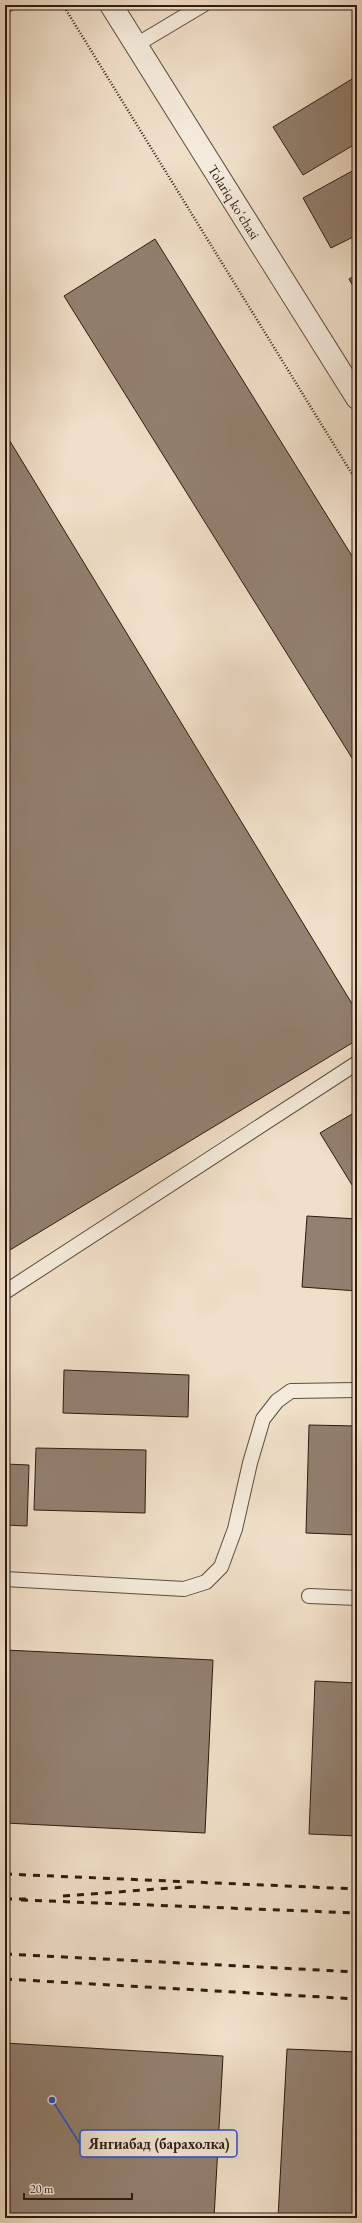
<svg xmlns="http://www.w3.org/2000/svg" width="362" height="2223" font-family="'EB Garamond',serif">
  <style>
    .building { fill: #928170; stroke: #2c1b10 }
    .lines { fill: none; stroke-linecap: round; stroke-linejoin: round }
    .service-casing { stroke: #5d4c3e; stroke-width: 16 }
    .tertiary-casing { stroke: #5d4c3e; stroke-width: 24 }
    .path { stroke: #2c1b10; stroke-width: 2.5; stroke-dasharray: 1 2; stroke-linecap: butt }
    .service { stroke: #f5ebdc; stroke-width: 14 }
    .tertiary { stroke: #f5ebdc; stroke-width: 22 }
    .rail { stroke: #2c1b10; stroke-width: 3; stroke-dasharray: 7 7; stroke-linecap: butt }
    .labels { text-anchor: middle; stroke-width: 3; stroke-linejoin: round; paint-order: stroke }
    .street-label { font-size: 14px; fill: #2c1b10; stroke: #f5ebdc }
    .leader { fill: none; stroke: #1d4ed8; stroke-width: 1.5 }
    .callout-dot { fill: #1d4ed8; stroke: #f5ebdc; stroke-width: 1.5 }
    .callout { fill: #f5ebdc; stroke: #1d4ed8; stroke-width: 1.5 }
    .callout-label { font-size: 15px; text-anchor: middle; font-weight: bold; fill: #2c1b10 }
  </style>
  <rect width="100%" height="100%" fill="#f0e0c9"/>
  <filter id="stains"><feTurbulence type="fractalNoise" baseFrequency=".005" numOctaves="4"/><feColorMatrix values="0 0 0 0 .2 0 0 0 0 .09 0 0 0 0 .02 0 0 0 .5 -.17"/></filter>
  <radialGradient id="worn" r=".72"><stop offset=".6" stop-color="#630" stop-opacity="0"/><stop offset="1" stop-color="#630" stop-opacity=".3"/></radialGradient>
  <g class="building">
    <polygon points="357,76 357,143 303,175 273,127"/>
    <polygon points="354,170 357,175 357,235 331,248 303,198"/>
    <polygon points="155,239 357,564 357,766 64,296"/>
    <polygon points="357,275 357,293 349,279"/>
    <polygon points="5,433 357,1012 357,1040 5,1253"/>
    <polygon points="357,1111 357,1181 352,1185 320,1133"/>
    <polygon points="307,1216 357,1219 357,1291 302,1287"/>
    <polygon points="64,1370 189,1375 188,1417 63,1413"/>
    <polygon points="309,1425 357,1426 357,1535 306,1533"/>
    <polygon points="36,1448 146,1450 145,1513 34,1510"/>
    <polygon points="5,1464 29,1465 27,1526 5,1525"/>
    <polygon points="5,1650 213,1660 205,1833 5,1823"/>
    <polygon points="315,1681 357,1683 357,1836 309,1834"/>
    <polygon points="5,2043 223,2056 214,2218 5,2218"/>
    <polygon points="287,2049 357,2052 357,2218 278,2218"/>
  </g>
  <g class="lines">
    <g class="service-casing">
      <g id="service">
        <polyline points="5,6 7,5"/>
        <polyline points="136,45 203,5"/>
        <polyline points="5,1292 357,1063"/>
        <polyline points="5,1579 184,1589 206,1582 221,1567 235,1529 250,1463 263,1419 277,1401 291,1391 357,1390"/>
        <polyline points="309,1596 357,1598"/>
      </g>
    </g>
    <g class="tertiary-casing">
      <polyline id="tertiary" points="111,5 357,398"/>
    </g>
    <polyline class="path" points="63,5 357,482"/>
    <use href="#service" class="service"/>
    <use href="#tertiary" class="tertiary"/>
    <g class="rail">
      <polyline points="5,1874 357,1889"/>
      <polyline points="63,1896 185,1887"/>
      <polyline points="5,1899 27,1899"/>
      <polyline points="21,1900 357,1913"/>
      <polyline points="5,1954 357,1972"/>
      <polyline points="5,1979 357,1999"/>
    </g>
  </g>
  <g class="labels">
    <g class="street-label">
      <text transform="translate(234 202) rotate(58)" y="5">Tolariq ko'chasi</text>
    </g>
  </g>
  <path class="leader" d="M52 2100L80 2144"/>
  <circle class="callout-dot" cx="52" cy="2100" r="4"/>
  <rect class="callout" x="80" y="2130" width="157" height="27" rx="4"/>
  <g class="callout-label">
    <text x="159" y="2149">Янгиабад (барахолка)</text>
  </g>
  <rect width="362" height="2223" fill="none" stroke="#f0e0c9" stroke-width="20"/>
  <rect x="6" y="6" width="350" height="2211" fill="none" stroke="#2c1b10" stroke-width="2"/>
  <rect x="10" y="10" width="342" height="2203" fill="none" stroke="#2c1b10"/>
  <path d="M24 2193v6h108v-6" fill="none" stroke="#2c1b10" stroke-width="2"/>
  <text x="30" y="2193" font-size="12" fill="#2c1b10" stroke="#f5ebdc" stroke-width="3" paint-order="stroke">20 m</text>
  <rect width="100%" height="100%" filter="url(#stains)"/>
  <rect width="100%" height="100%" fill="url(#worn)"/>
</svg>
